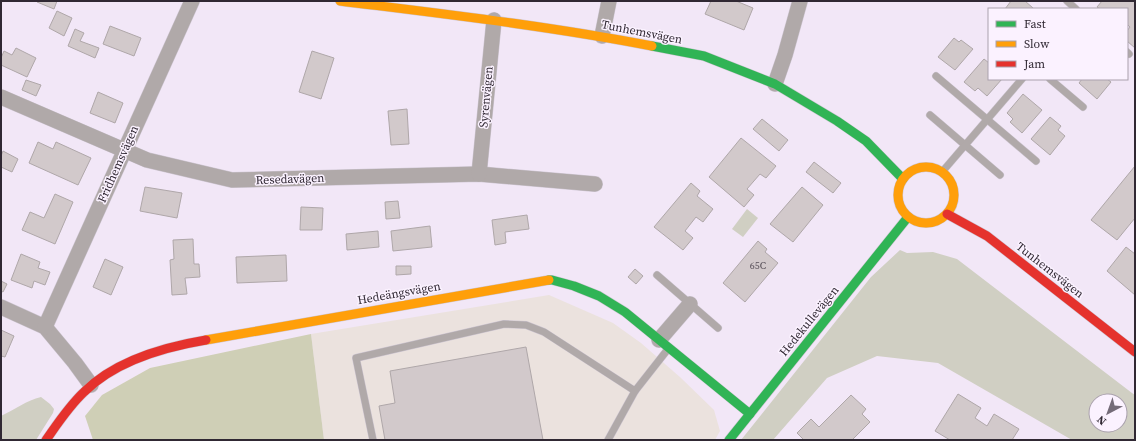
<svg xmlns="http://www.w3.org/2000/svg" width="1136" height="441" font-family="'Source Serif 4',serif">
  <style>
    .industrial { fill: #ebe2de }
    .green { fill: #d0cfc3; fill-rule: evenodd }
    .forest { fill: #cfcfb6 }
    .building { fill: #d2c9cb; stroke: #afa7a9 }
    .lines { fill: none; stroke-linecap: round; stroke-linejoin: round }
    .lane-casing { stroke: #cec6d2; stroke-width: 8 }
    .street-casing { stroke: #cec6d2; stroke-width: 16 }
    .fast-casing { stroke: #cec6d2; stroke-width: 10 }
    .slow-casing { stroke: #cec6d2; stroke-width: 10 }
    .jam-casing { stroke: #cec6d2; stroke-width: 10 }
    .lane { stroke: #b0a9a9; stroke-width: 7 }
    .street { stroke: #b0a9a9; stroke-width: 15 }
    .fast { stroke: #30b455; stroke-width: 9 }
    .slow { stroke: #ff9f0a; stroke-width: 9 }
    .jam { stroke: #e5322d; stroke-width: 9 }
    .labels { text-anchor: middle; stroke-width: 3; stroke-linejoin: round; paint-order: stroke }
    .number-label { font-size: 10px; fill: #585059 }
    .street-label { font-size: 12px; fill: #302833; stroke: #fbf2ff }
  </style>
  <rect width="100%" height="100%" fill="#f2e7f7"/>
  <polygon class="industrial" points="549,295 613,323 641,343 681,378 714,410 720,431 715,440 324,440 311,334"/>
  <g class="green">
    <polygon points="747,209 758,218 743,237 732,229"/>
    <path d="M900,250L907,253L933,252L957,259L1132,393L1135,395V440H1072L938,363L877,356L827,378L773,440H741L871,277ZM1096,401H1120V425H1096Z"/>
    <path d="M41,397L50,404L54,409L53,413L36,440H1V416C14,410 27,400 41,397Z"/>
  </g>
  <polygon class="forest" points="311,334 324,440 93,440 85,416 102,395 150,368"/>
  <g class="building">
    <polygon points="38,1 57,1 54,9 37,2"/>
    <polygon points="711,1 736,1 753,8 744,30 705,14"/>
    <polygon points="1011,1 1025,1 1033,8 1033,9 1005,9"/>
    <polygon points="1102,1 1135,1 1135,48 1127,41 1127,31 1130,27 1127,24 1127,9 1100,9 1097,7"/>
    <polygon points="57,11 72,18 64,36 49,28"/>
    <polygon points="110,26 141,38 134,56 103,44"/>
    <polygon points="75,29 84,33 80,41 99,48 95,58 68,46"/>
    <polygon points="954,38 959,42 961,40 973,49 955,70 938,57"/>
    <polygon points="16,48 36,58 27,77 1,65 1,58 4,51 12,55"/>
    <polygon points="312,51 334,58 321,99 299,92"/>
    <polygon points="984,59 989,63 989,79 1002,79 987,96 978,88 975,91 964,82"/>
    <polygon points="1082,79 1107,79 1111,82 1097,99 1079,83"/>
    <polygon points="26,80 41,85 36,96 22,90"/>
    <polygon points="98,92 123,103 115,123 90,113"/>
    <polygon points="1023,94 1042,110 1022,133 1010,122 1013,119 1007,113"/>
    <polygon points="407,109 409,144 391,145 388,111"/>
    <polygon points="1050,117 1061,126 1058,130 1065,136 1050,155 1031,139"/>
    <polygon points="762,119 788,140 779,151 753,129"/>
    <polygon points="741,138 776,166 766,178 760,174 747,189 754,195 744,207 709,177"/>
    <polygon points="38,142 53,149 56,142 91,158 78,185 29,163"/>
    <polygon points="3,151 18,159 12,172 1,167 1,156"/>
    <polygon points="814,162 841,183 833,193 806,172"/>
    <polygon points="1135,166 1135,218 1117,240 1091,220"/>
    <polygon points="691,183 700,191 697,196 713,209 703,222 696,217 685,231 693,238 683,250 654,227"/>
    <polygon points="145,187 182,193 177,218 140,211"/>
    <polygon points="802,187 823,205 793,242 770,224"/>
    <polygon points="55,194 73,202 55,244 22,230 30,212 44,218"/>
    <polygon points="398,201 400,218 386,219 385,202"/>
    <polygon points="301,207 323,208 322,230 300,230"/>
    <polygon points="527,215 529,229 505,232 506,243 495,245 492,220"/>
    <polygon points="430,226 432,247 393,251 391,231"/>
    <polygon points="378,231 379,247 347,250 346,234"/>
    <polygon points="193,239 194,264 199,264 200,277 185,278 187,294 172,295 170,260 174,259 173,240"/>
    <polygon points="758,241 767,249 765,252 778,263 745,302 723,283"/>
    <polygon points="1126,247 1135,254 1135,295 1107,271"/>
    <polygon points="21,254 40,262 38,268 50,272 45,285 34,281 32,288 11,280"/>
    <polygon points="286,255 287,281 237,283 236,257"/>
    <polygon points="105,259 123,267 111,295 93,287"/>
    <polygon points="396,266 411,266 411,274 396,275"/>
    <polygon points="635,269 643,276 636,284 628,277"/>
    <polygon points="1,281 7,284 3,292 1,291"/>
    <polygon points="1,330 14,336 5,357 1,356"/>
    <polygon points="526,347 543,440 385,440 379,406 395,403 390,371"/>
    <polygon points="958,394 981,408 975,418 987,426 994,414 1019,429 1012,440 950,440 935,431"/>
    <polygon points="851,395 866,409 862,414 870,422 852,440 804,440 797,433 811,419 819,427"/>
  </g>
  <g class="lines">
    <g class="lane-casing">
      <g id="lane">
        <polyline points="1067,1 1076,9"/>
        <polyline points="1127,52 1129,54"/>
        <polyline points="936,76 1036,161"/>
        <polyline points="1050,79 1083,107"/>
        <polyline points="930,115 1000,175"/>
        <polyline points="942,172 1022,79"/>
        <polyline points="657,275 718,328"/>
        <polyline points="373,440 356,358 504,324 526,325 544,332 635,391 668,349"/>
        <polyline points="608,440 635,391"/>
      </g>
    </g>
    <g class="street-casing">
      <g id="street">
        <polyline points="602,36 609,1"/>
        <polyline points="775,84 785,55 800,1"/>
        <polyline points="1,97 147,160 232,180 479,174 595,184"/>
        <polyline points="479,174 494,20"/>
        <polyline points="1,307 45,327 75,363 91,385"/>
        <polyline points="45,327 192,1"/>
        <polyline points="659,340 690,304"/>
      </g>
    </g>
    <g class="fast-casing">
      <g id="fast">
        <polyline points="652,46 704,56 775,84 837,121 866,141 903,179"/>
        <polyline points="549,280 552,280 574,286 599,296 625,312 750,414"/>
        <polyline points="729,440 908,217"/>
      </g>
    </g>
    <g class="slow-casing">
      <g id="slow">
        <path d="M340,1C444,14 549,26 652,46"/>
        <circle cx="926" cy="195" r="28"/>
        <polyline points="206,340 549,280"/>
      </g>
    </g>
    <g class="jam-casing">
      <g id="jam">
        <polyline points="947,214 987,236 1135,352"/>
        <path d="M46,440C58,423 69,406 84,392C115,361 164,347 206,340"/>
      </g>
    </g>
    <use href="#lane" class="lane"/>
    <use href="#street" class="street"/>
    <use href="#fast" class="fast"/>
    <use href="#slow" class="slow"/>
    <use href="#jam" class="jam"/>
  </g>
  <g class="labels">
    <g class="number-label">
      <text x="758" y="269">65C</text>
    </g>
    <g class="street-label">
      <text transform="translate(642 32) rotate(11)" y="4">Tunhemsvägen</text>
      <text transform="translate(486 97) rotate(-85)" y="4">Syrenvägen</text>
      <text transform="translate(118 164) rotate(-66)" y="4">Fridhemsvägen</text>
      <text transform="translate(290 179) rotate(-2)" y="4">Resedavägen</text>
      <text transform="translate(1050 270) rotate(38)" y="4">Tunhemsvägen</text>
      <text transform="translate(399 293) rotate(-10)" y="4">Hedeängsvägen</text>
      <text transform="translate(809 321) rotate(-51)" y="4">Hedekullevägen</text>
    </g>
  </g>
  <rect width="1136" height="441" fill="none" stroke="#302833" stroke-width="4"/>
  <rect x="988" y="8" width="140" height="72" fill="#fbf2ff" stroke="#aaa1ad"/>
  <rect x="996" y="21" width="20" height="6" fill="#30b455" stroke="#aaa1ad"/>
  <text x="1024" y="28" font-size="12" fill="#302833">Fast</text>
  <rect x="996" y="41" width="20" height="6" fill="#ff9f0a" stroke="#aaa1ad"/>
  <text x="1024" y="48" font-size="12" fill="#302833">Slow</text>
  <rect x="996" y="61" width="20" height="6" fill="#e5322d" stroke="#aaa1ad"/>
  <text x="1024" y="68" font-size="12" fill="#302833">Jam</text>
  <g transform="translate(1108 413) rotate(221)"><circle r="19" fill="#fbf2ff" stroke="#aaa1ad"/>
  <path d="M0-3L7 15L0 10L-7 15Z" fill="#746b78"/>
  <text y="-6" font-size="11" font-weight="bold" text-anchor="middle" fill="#302833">N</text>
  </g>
</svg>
